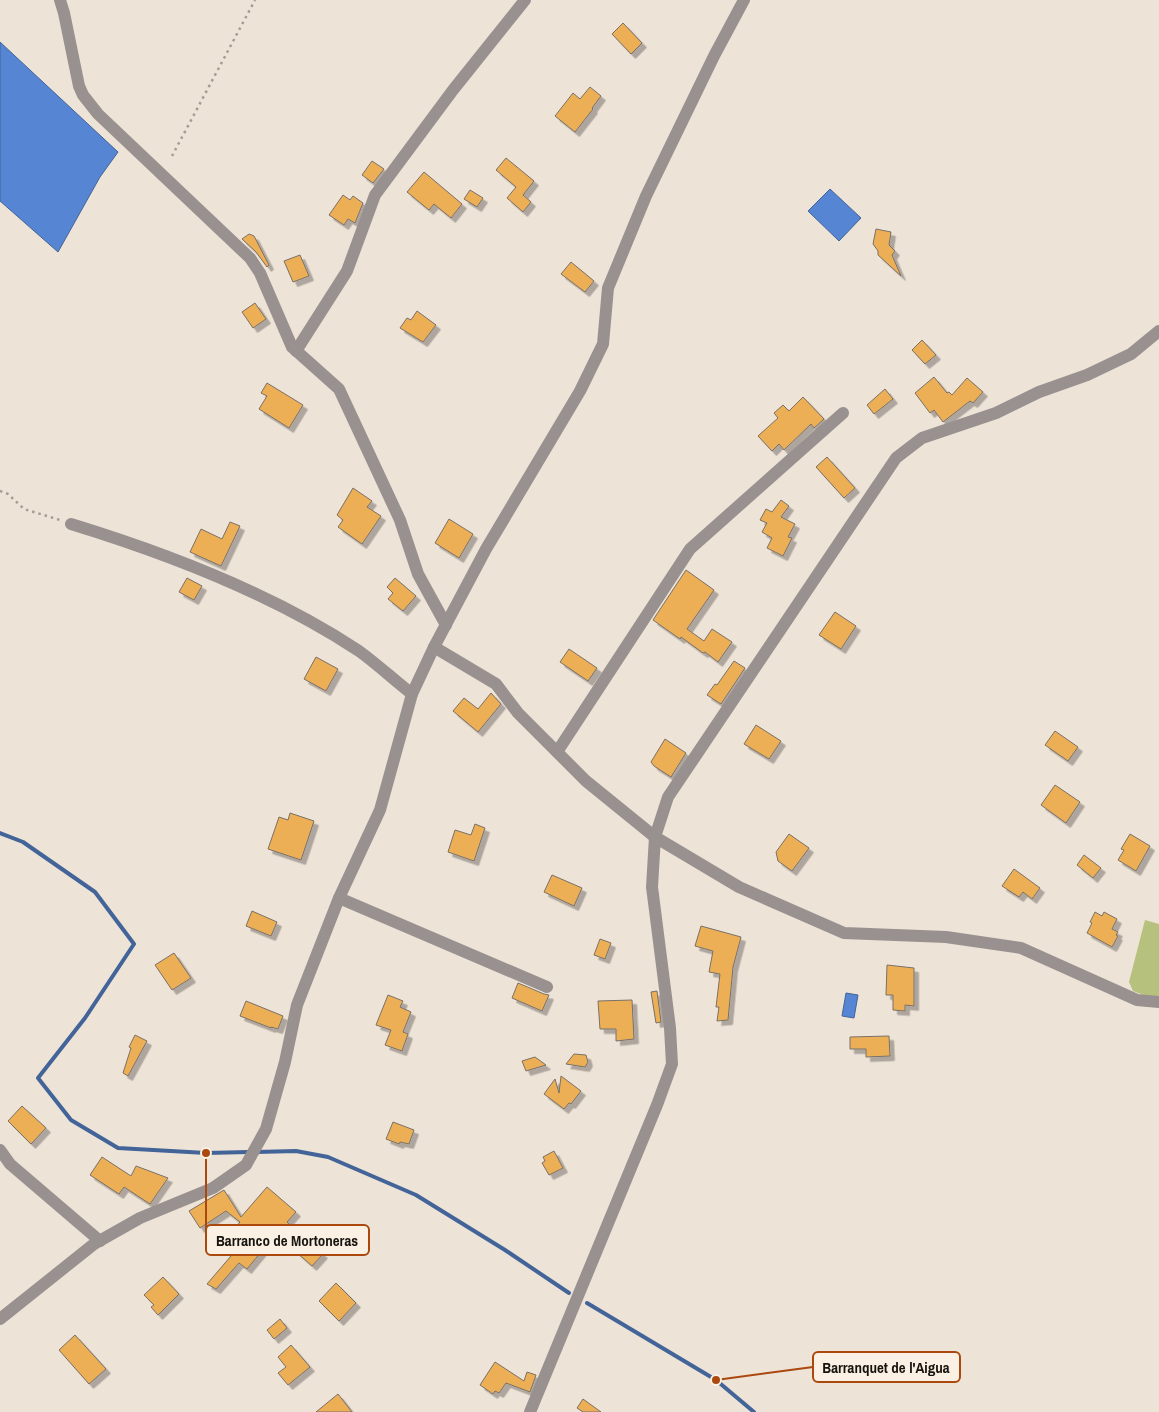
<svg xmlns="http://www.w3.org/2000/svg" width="1159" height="1412" font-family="'Archivo Narrow',sans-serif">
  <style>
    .green { fill: #b6c17e }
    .water { fill: #5686d3; stroke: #436498 }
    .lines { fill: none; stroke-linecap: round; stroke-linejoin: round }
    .stream { stroke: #436498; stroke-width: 4 }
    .building { fill: #edaf57; stroke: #797066; filter: url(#shadow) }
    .path { stroke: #a49c93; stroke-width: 2.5; stroke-dasharray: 2.5 4; stroke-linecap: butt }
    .minor { stroke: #98918f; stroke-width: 12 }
    .leader { fill: none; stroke: #ab480e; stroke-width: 2 }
    .callout-dot { fill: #ab480e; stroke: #faf1e4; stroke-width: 2 }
    .callout { fill: #faf1e4; stroke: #ab480e; stroke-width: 2 }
    .callout-label { font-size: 15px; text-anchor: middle; font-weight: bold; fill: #17130f }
  </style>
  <defs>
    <filter id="shadow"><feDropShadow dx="4.5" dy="4.5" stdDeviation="0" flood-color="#0004"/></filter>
  </defs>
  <rect width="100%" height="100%" fill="#ede3d7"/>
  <polygon class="green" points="1145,920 1159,924 1159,998 1146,996 1133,991 1129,982"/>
  <g class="water">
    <polygon points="0,42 118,152 100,177 58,252 0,201"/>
    <polygon points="830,189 861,218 839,241 808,211"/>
    <polygon points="846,993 858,995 854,1018 842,1016"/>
  </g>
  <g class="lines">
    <g class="stream">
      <polyline points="0,833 23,842 95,892 134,944 85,1018 38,1078 71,1120 118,1148 206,1153 249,1152"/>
      <polyline points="256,1152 296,1151 328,1157 416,1195 505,1250 569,1293"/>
      <polyline points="587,1303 716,1380 754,1412"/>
    </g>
  </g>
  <g class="building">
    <polygon points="623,23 642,43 631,54 612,34"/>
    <polygon points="590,87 601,96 592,108 593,109 575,132 555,116 573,93 580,99"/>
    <polygon points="506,158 534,181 523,195 531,202 523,212 507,198 516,187 496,170"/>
    <polygon points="372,161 384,169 373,183 362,175"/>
    <polygon points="424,172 462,204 451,218 434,204 429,210 407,192"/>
    <polygon points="470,190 483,198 477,207 464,199"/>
    <polygon points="343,195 350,200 353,196 363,203 355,223 348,219 344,225 329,215"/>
    <polygon points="876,229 891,232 889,245 895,251 892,255 901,276 878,255 878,251 873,244"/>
    <polygon points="249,234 254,236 269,265 267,267 256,252 242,239"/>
    <polygon points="300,255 309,276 293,282 284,261"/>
    <polygon points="571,262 594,281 585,292 561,274"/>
    <polygon points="255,303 266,319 253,328 242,312"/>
    <polygon points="417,311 436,325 423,342 400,328 407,318 411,320"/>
    <polygon points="922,340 936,355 925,364 912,350"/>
    <polygon points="934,377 947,393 949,392 952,395 967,378 983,392 973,403 970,401 943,422 934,410 930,413 915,393"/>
    <polygon points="267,383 303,405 289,428 259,409 267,396 261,393"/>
    <polygon points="885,389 893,399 874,414 867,405"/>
    <polygon points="803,397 824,419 814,428 811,424 784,450 779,444 772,451 758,436 778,418 774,413 783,405 789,411"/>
    <polygon points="827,457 855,488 844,498 816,467"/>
    <polygon points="353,488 372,501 367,507 381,516 362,544 338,527 343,520 337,515"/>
    <polygon points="781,500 789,506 781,517 795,524 788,537 792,538 783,556 767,548 772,538 762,532 767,523 760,520 766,509 772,512"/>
    <polygon points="449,519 473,534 459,558 435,543"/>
    <polygon points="230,522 240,526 221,566 190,552 201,529 222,539"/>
    <polygon points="686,570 714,590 687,629 704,641 712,629 732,642 718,662 705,652 703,653 681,637 680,639 653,620"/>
    <polygon points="187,578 202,586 194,600 179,592"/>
    <polygon points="395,578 416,596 403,611 388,599 393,593 387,587"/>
    <polygon points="835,612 856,626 841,649 819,635"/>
    <polygon points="569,649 597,668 588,681 560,662"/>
    <polygon points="316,657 338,669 326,691 304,679"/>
    <polygon points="734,661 745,668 721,704 707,695 715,684 717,685"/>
    <polygon points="491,693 501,704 478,732 453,711 464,698 478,709"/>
    <polygon points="756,725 781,741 769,759 744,744"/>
    <polygon points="1055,731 1078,747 1068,761 1045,745"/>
    <polygon points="665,739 686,753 671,777 654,766 651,762"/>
    <polygon points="1055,785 1080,802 1066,823 1041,805"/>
    <polygon points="290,813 314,821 301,860 268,849 279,817 288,820"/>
    <polygon points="475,824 485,828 474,861 448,852 455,830 471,835"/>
    <polygon points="789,834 809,848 792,871 778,861 776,852"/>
    <polygon points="1130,834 1150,846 1136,871 1118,860 1124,850 1121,849"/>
    <polygon points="1084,855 1101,868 1093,878 1077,865"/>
    <polygon points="1014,869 1040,888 1032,899 1023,892 1019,897 1002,886"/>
    <polygon points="552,875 582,888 574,906 544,892"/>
    <polygon points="252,911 277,922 271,936 246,926"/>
    <polygon points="1095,912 1102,916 1104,912 1117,919 1112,929 1118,932 1116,935 1118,936 1112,947 1087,933 1092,923 1090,922"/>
    <polygon points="701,926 741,937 733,967 728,1020 717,1021 719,1007 716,1007 720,974 709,972 713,951 695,946"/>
    <polygon points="600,939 611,943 605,959 594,955"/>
    <polygon points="174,953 191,978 172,990 155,965"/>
    <polygon points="887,965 914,968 914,1006 905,1005 905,1011 893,1010 893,995 886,995"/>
    <polygon points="518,983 544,994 549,995 542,1011 512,998"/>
    <polygon points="657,991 661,1022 656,1023 651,992"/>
    <polygon points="388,995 403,1001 400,1007 411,1012 403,1032 408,1034 402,1051 385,1045 391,1030 376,1025"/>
    <polygon points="632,1000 634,1039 616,1041 616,1029 600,1029 598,1001"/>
    <polygon points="246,1001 283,1016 278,1029 271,1027 271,1028 240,1016"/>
    <polygon points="135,1035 147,1041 128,1076 123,1073 131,1048 129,1047"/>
    <polygon points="889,1036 890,1056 866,1057 866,1049 850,1049 850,1037"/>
    <polygon points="574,1054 586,1055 588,1062 585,1067 566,1064"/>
    <polygon points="535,1057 546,1065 526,1071 522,1061"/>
    <polygon points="561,1076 581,1091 571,1104 569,1103 564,1109 544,1094 555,1079 559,1093"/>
    <polygon points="22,1106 46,1128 31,1144 8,1121"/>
    <polygon points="393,1122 414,1130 409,1144 400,1142 399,1144 386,1139"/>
    <polygon points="554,1151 563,1168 549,1175 542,1163 545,1161 543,1157"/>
    <polygon points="102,1157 131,1176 136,1166 168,1178 150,1204 124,1187 119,1194 90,1175"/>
    <polygon points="267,1187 296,1212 287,1222 323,1254 312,1266 276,1234 247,1269 239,1263 216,1289 207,1284 231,1256 220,1246 240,1222 226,1211 200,1228 189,1211 224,1190 241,1217"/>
    <polygon points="163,1277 179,1294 158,1315 151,1307 154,1305 144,1295"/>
    <polygon points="336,1283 356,1303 339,1321 319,1301"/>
    <polygon points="280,1319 287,1328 274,1339 267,1330"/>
    <polygon points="75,1335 106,1369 89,1384 59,1350"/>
    <polygon points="291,1345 310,1367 288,1385 278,1373 286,1367 278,1357"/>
    <polygon points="495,1362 524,1381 527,1372 536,1375 530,1392 506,1383 499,1393 495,1391 493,1394 480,1385"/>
    <polygon points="338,1394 352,1412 316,1412"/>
    <polygon points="583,1399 601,1412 583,1412 577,1408"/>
  </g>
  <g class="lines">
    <g class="path">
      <polyline points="172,156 255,0"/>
      <polyline points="0,491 8,494 24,509 60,520"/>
    </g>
    <g class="minor">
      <polyline points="60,0 64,13 79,86 83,95 98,114 250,258 260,273 292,347 339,389 400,520 418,574 446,625"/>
      <polyline points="296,351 347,271 375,195 453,90 525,0"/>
      <path d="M71,524C169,554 273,594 359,651C377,664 394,680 412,694"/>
      <polyline points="434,647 496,684 518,713 586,781 655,837 739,887 844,933 946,937 1021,948 1137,1000 1159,1002"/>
      <polyline points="557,752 690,549 843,413"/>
      <polyline points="339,898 547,987"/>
      <polyline points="0,1150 10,1164 100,1241"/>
      <polyline points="0,1319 94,1244 140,1218 213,1188 246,1165 266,1129 285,1062 297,1005 339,898 380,810 412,694 434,647 486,549 580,391 603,344 608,288 646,196 714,56 744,0"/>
      <polyline points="530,1412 657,1105 672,1064 670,1028 652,887 655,837 668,797 896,458 922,438 996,413 1039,392 1087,375 1131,354 1159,331"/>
    </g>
  </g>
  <path class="leader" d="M206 1153L206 1240M716 1380L813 1367"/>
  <g class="callout-dot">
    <circle cx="206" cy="1153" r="5"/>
    <circle cx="716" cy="1380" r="5"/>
  </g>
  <g class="callout">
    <rect x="206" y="1225" width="163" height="30" rx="5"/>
    <rect x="813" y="1352" width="147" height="30" rx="5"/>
  </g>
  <g class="callout-label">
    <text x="287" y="1246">Barranco de Mortoneras</text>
    <text x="886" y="1373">Barranquet de l'Aigua</text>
  </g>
</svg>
